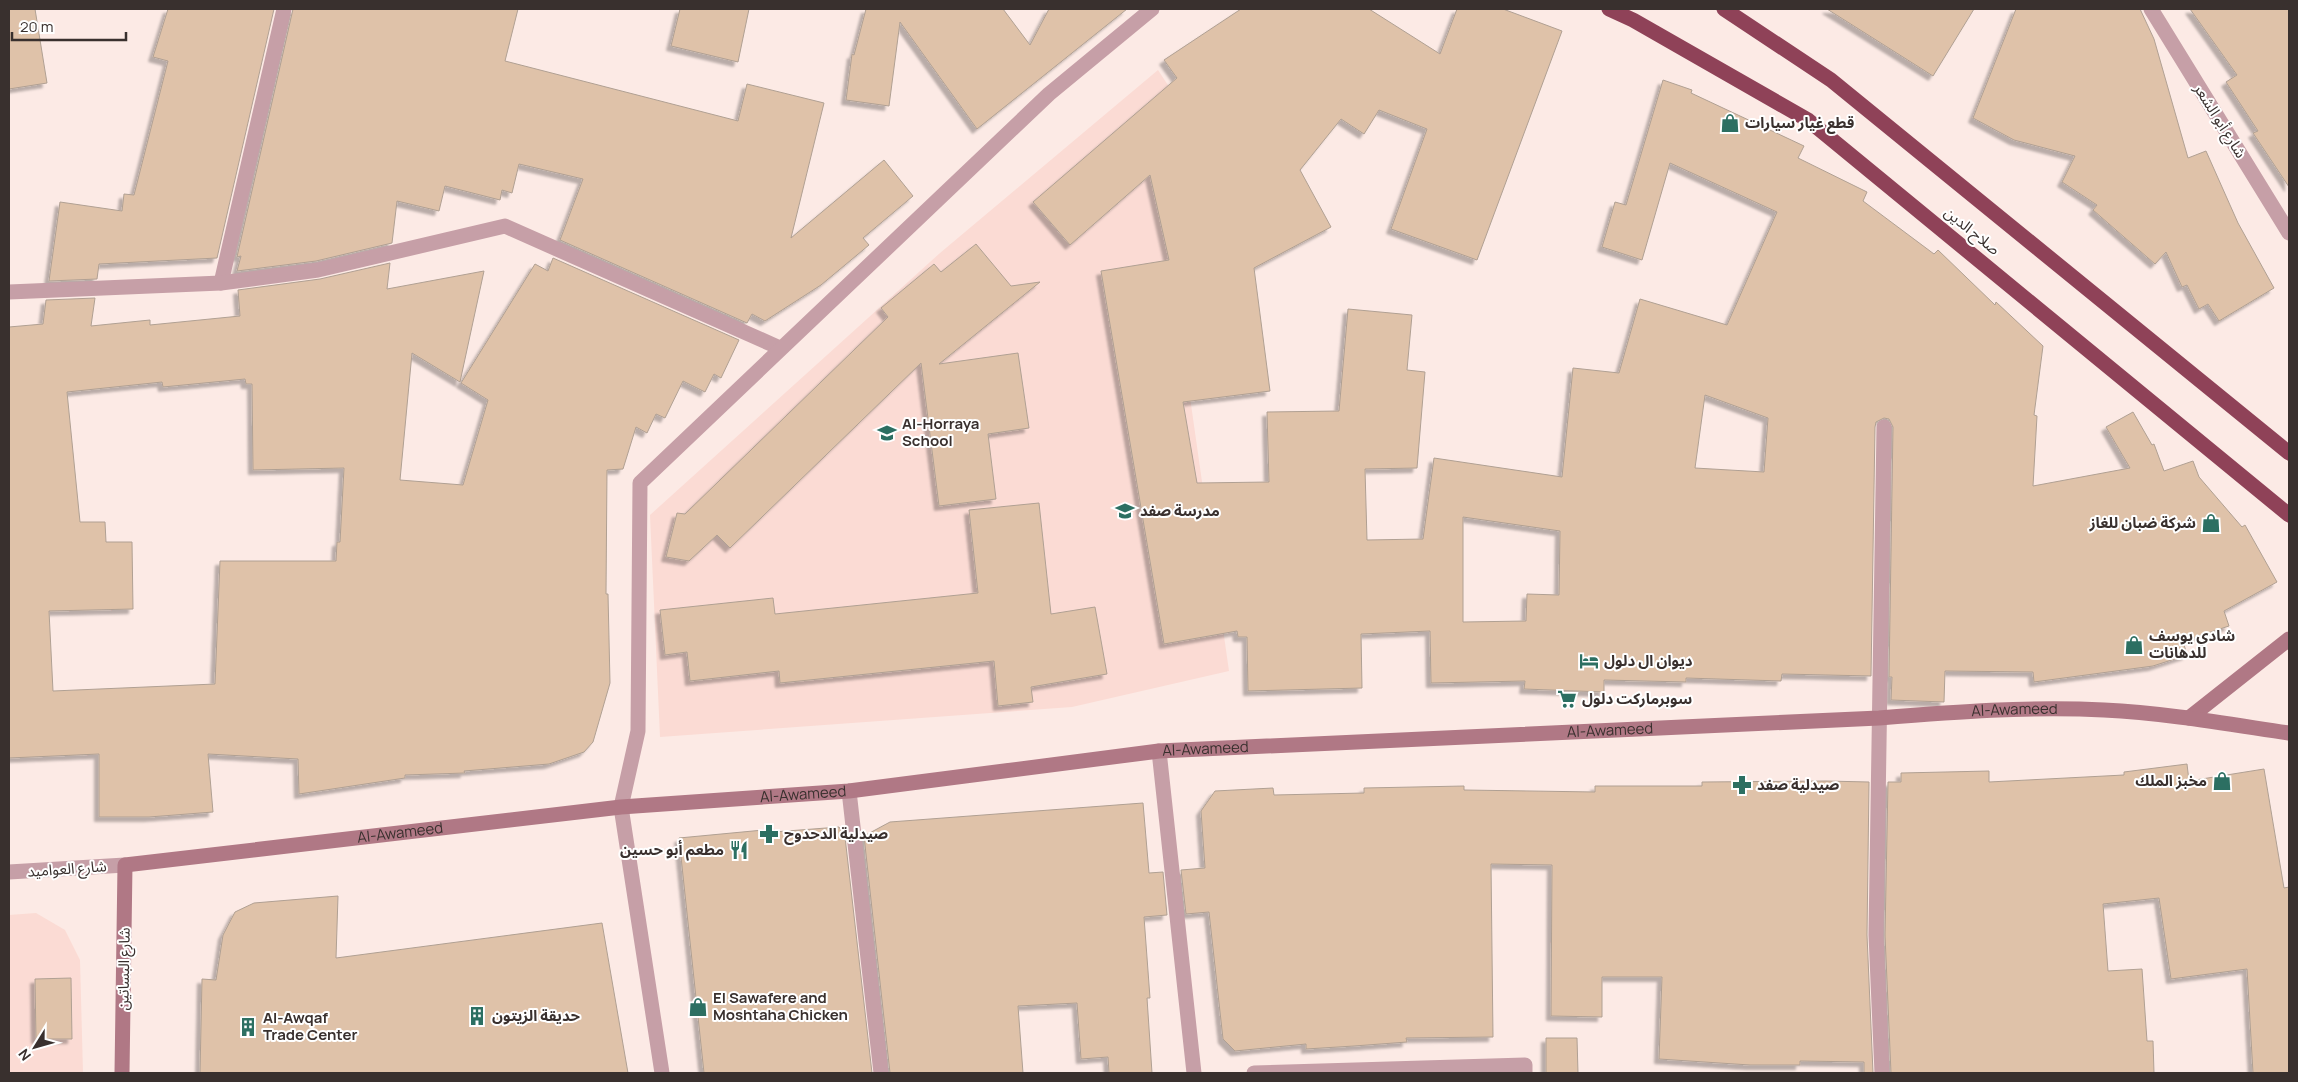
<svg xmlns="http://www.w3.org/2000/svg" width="2298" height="1082" font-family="Manrope,'Noto Sans Arabic',sans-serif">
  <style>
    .built { fill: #fbdbd4 }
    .building { fill: #dfc2a9; stroke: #b0a093; fill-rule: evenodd; filter: url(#shadow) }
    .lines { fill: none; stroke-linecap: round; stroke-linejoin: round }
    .street { stroke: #c69fa7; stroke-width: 15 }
    .secondary { stroke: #b07885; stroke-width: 15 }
    .highway { stroke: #8f4258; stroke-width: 15 }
    .labels { text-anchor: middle; stroke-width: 4; stroke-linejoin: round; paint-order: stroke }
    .street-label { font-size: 15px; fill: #39302e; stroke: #fff }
    .poi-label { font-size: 15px; font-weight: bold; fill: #39302e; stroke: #fff; text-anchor: start }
  </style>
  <defs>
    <filter id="shadow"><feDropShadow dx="-4.5" dy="4.5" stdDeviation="1" flood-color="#0004"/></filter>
  </defs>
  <rect width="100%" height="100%" fill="#fceae5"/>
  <g class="built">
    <polygon points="1158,70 1202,137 1174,285 1229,671 1072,707 660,737 650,515 940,253"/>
    <polygon points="36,913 65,930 80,960 83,1073 9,1073 9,915"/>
  </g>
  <g class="building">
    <polygon points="9,9 35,9 47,83 9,89"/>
    <polygon points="168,9 274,9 217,258 99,264 97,279 49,281 60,202 122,211 124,194 134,195 168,61 153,57"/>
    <polygon points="293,9 518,9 505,61 738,121 747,84 824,103 791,238 884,160 913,196 863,238 869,245 821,285 765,321 752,314 747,323 560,240 583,179 519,164 512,193 502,190 500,200 445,186 439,211 397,201 392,243 316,261 237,271 241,256 237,257"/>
    <polygon points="680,9 749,9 738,62 671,46"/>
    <polygon points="866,9 1003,9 1030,45 1049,9 1127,9 977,129 900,22 889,106 846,100 852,54 854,55"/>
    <path d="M1241,9H1369L1440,54L1457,9H1503L1562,31L1477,260L1391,229L1427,129L1379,110L1364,134L1341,119L1300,170L1331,227L1254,268L1270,391L1183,402L1197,483L1269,482L1267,412L1339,411L1348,309L1412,315L1407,370L1425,372L1417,468L1365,469L1367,540L1423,539L1434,458L1562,477L1573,368L1619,373L1640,299L1727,325L1777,212L1670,163L1642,260L1602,247L1615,202L1626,205L1663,80L1692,90L1691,93L1804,146L1798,158L1867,192L1863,201L1934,254L1938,250L1995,305L1996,302L2043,346L2034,415L2037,416L2033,486L2130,468L2106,427L2133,412L2152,445L2154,444L2164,471L2193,461L2199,477L2242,527L2245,525L2277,582L2224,611L2229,626L2183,641L2187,655L2153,666L2034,682L2033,672L1945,671L1944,702L1891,700L1892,677H1889L1893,427L1889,419L1884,418L1876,422L1875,427L1871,676L1782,674L1781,681L1686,678V682L1604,680V692L1524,689L1525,681L1431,683L1430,631L1361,634L1362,688L1248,691L1247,637H1238L1237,631L1164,644L1101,271L1169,260L1150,175L1070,245L1033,202L1177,78L1164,60ZM1705,395L1768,418L1764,472L1695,468ZM1463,517L1560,531L1559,595L1527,594L1526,621L1463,622Z"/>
    <polygon points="1827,9 1974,9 1933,76"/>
    <polygon points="2016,9 2140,9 2154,39 2188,158 2206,151 2238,223 2274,288 2219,321 2208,304 2199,309 2187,285 2182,287 2166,252 2155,264 2093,210 2097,205 2062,182 2075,156 2014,140 1973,118"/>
    <polygon points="2190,9 2289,9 2289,187 2253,133 2258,131 2226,82 2237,75"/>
    <polygon points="976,244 1011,286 1040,282 939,364 1018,353 1029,428 988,434 996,499 939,506 921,363 730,548 717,535 689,561 666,557 677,513 685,514 888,317 881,308 934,264 941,272"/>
    <path d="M553,258L739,340L721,378L714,374L705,392L683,381L665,418L656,414L647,433L636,427L623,469L607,470L606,594H608L610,683L593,742L584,752L549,764L464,771L465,773L405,775V778L299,794L298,759L208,754L213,812L149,817H99V754L9,758V327L43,324L46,300L95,298L91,326L150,320V325L240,316L238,290L320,279L390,263L387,289L484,271L460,382L412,353L400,480L463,485L488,400L461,383L535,264L548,271ZM245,379L246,384H252L253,470L344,468L340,542H337L336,561H220L215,684L53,691L49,611L133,609L132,542H106L105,522H80L67,392L162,382L163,387Z"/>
    <polygon points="1039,503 1051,614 1095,607 1107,674 1031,687 1033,702 998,706 994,661 780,683 779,671 690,681 687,652 665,655 660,610 773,598 775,614 978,593 969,510"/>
    <polygon points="2187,764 2189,781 2264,769 2284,888 2289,887 2289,1073 2253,1073 2247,969 2171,979 2159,898 2103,904 2108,971 2142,969 2147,1041 2153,1041 2154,1073 1891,1073 1885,935 1888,782 1901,782 1901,773 1989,771 1989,782 2124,775 2124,772"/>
    <polygon points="1826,781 1869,782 1867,935 1873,1073 1864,1073 1864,1062 1800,1061 1800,1065 1750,1065 1659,1059 1662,977 1602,977 1602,1017 1551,1016 1552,865 1491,864 1493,1037 1406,1038 1407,1042 1354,1046 1306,1049 1306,1044 1235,1051 1223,1039 1209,912 1186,914 1181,870 1205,868 1201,811 1215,791 1273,788 1274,795 1364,793 1364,788 1464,786 1464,790 1595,792 1595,786 1702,786 1702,782"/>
    <polygon points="1143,803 1149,873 1163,872 1167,915 1144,917 1150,998 1147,998 1152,1073 1109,1073 1108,1057 1081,1059 1077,1003 1018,1006 1023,1073 890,1073 864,836 890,822"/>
    <polygon points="839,827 845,837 872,1073 704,1073 679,838 774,829 774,832"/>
    <polygon points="338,896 336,958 602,923 628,1073 200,1073 202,979 216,980 223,935 235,912 254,903"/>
    <polygon points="71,978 72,1039 36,1039 35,979"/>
    <polygon points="1546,1038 1577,1038 1578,1073 1546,1073"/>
  </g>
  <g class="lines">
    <g class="street">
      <polyline points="2151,9 2289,233"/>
      <polyline points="221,283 284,9"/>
      <polyline points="9,292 221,283 318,270 505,226 780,348"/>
      <polyline points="1159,751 1194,1073"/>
      <polyline points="849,791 881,1073"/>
      <polyline points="9,872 125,865"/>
      <polyline points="662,1073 621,807 638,731 640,483 1049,94 1152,9"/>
      <polyline points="1254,1073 1525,1065 1525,1073"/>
      <polyline points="1882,1073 1876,935 1884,427"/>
    </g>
    <g class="secondary">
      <polyline points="2189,718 2289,639"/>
      <path id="s1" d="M122,1073L125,865L621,807L849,791L1159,751L1879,718C1954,712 2029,706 2104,710C2166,713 2228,724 2289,733"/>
    </g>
    <g class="highway">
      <polyline points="1609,9 1633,20 1808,120 2289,515"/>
      <polyline points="1724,9 1831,80 2289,453"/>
    </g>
  </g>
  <defs>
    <g id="shop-bare" transform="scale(1.5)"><path d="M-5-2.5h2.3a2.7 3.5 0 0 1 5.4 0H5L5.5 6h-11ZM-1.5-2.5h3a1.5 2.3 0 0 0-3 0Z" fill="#2c6f62" stroke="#fff" stroke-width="2.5" paint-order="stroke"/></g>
    <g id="school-bare" transform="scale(1.5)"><path d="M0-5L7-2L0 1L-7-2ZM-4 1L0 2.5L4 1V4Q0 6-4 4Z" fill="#2c6f62" stroke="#fff" stroke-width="2.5" paint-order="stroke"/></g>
    <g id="hotel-bare" transform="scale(1.5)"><path d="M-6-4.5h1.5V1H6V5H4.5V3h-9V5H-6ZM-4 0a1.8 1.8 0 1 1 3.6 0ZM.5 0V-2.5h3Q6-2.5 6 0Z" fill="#2c6f62" stroke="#fff" stroke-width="2.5" paint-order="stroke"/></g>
    <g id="supermarket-bare" transform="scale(1.5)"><path d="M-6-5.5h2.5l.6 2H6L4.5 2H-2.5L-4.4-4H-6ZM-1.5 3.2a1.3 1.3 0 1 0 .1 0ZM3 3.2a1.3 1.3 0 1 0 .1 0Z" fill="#2c6f62" stroke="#fff" stroke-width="2.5" paint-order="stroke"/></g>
    <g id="pharmacy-bare" transform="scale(1.5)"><path d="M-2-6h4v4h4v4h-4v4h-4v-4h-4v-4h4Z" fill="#2c6f62" stroke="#fff" stroke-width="2.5" paint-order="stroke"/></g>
    <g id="restaurant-bare" transform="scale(1.5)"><path d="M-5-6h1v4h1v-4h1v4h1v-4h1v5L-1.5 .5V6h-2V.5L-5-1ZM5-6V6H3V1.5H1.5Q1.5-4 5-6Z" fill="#2c6f62" stroke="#fff" stroke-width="2.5" paint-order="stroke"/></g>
    <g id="building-bare" transform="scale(1.5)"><path d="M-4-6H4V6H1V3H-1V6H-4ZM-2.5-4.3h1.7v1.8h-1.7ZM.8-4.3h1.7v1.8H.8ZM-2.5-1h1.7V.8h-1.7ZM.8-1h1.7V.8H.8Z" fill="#2c6f62" stroke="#fff" stroke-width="2.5" paint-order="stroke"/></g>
  </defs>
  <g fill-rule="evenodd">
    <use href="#shop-bare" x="1730" y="123"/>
    <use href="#school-bare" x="887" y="433"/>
    <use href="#school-bare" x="1125" y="511"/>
    <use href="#shop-bare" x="2211" y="523"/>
    <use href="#shop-bare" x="2134" y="645"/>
    <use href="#hotel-bare" x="1589" y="661"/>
    <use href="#supermarket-bare" x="1567" y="699"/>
    <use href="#shop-bare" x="2222" y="781"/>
    <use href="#pharmacy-bare" x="1742" y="785"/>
    <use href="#pharmacy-bare" x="769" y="834"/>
    <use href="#restaurant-bare" x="739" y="850"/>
    <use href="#shop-bare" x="698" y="1007"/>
    <use href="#building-bare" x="477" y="1016"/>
    <use href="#building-bare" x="248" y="1027"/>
  </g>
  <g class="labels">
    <g class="street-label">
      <text transform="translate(2220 121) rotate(58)" y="5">شارع أبو الشعر</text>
      <text transform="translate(1972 231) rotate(39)" y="5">صلاح الدين</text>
      <text dy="5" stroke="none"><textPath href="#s1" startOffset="2105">Al-Awameed</textPath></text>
      <text dy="5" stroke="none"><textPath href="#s1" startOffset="1700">Al-Awameed</textPath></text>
      <text dy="5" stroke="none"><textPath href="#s1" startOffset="1295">Al-Awameed</textPath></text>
      <text dy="5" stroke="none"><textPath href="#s1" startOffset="890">Al-Awameed</textPath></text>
      <text dy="5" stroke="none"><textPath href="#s1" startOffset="485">Al-Awameed</textPath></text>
      <text transform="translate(67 869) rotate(-4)" y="5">شارع العواميد</text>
      <text transform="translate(124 969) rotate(-89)" y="5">شارع البساتين</text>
    </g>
    <g class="poi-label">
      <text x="1745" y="128">قطع غيار سيارات</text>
      <text x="902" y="429">Al-Horraya<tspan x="902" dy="17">School</tspan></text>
      <text x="1140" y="516">مدرسة صفد</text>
      <text x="2196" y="528" text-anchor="end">شركة ضبان للغاز</text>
      <text x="2149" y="641">شادي يوسف<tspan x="2149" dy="17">للدهانات</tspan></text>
      <text x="1604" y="666">ديوان ال دلول</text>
      <text x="1582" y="704">سوبرماركت دلول</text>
      <text x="2207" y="786" text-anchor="end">مخبز الملك</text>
      <text x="1757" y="790">صيدلية صفد</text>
      <text x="784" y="839">صيدلية الدحدوح</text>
      <text x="724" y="855" text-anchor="end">مطعم أبو حسين</text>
      <text x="713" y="1003">El Sawafere and<tspan x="713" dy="17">Moshtaha Chicken</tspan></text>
      <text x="492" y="1021">حديقة الزيتون</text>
      <text x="263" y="1023">Al-Awqaf<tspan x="263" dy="17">Trade Center</tspan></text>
    </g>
  </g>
  <rect width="2298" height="1082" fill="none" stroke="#39302e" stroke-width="20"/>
  <g transform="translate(35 1047) rotate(233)" stroke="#ffffff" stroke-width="4" paint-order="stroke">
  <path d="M0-4L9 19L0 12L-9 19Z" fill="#39302e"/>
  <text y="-8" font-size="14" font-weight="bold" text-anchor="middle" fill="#39302e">N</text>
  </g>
  <path d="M12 32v8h114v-8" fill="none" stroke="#39302e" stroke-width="2.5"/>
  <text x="20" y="32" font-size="15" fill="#39302e" stroke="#ffffff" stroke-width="4" paint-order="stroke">20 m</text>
</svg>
